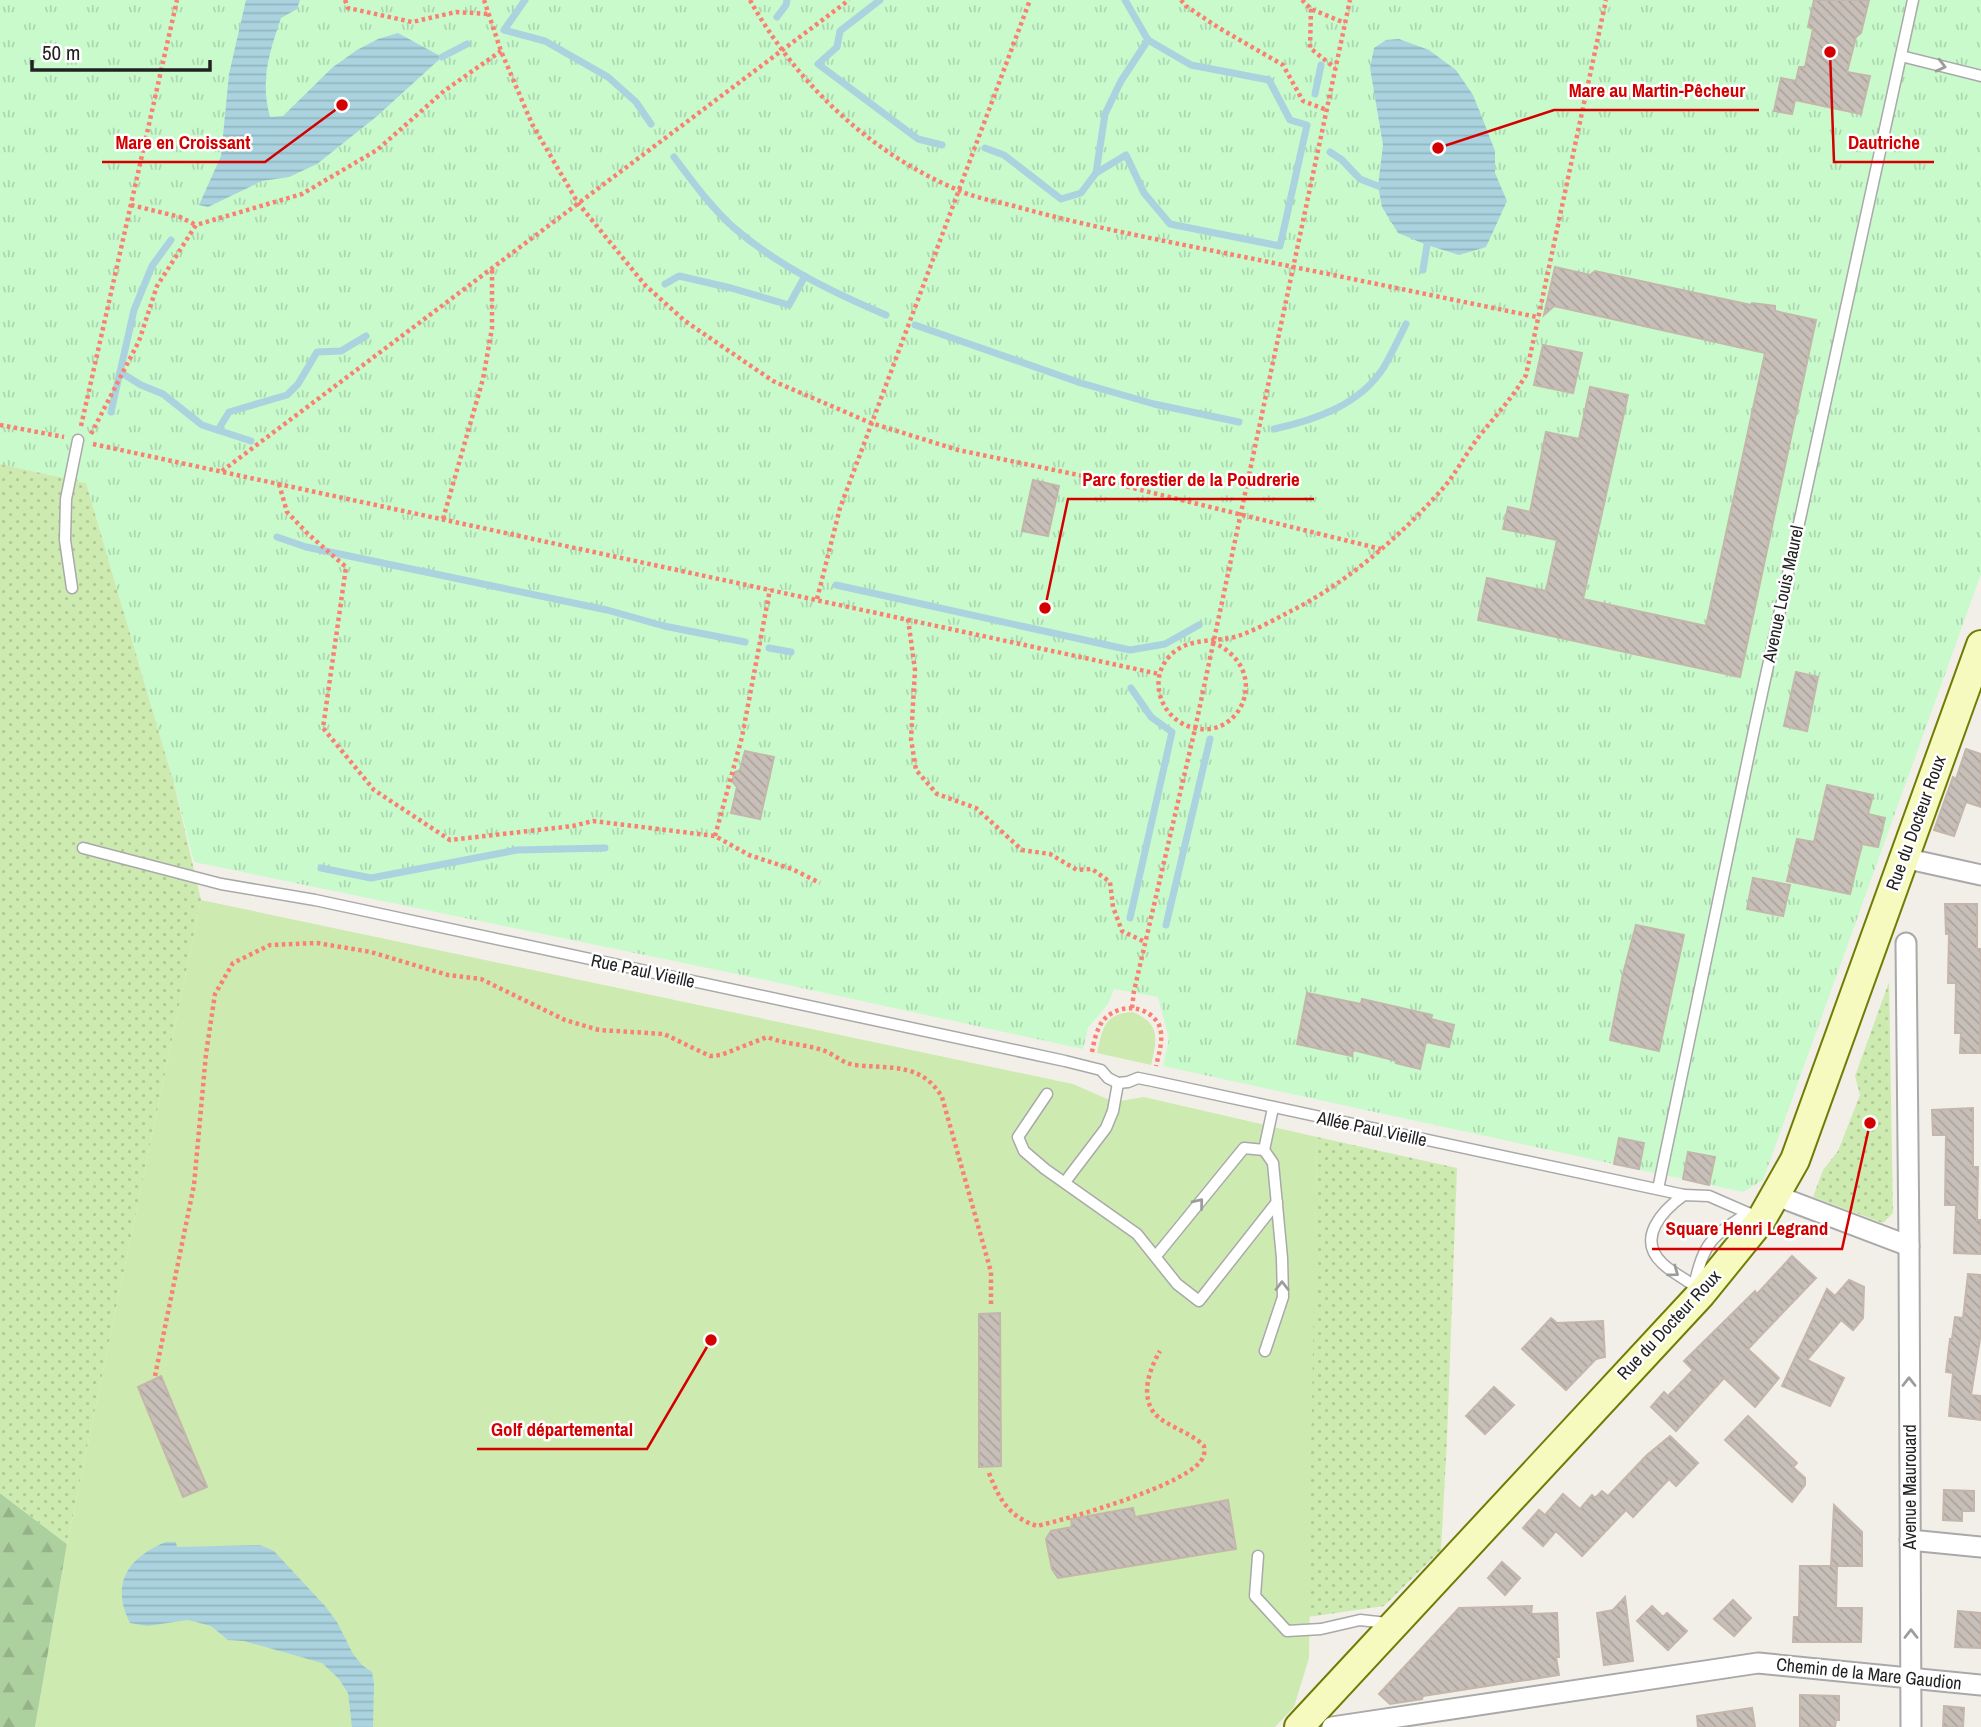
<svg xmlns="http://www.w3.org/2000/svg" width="1981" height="1727" font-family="'Archivo Narrow',sans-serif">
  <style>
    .grass { fill: #cdebb0 }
    .forest { fill: url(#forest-firs) }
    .park { fill: url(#park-tufts) }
    .garden { fill: url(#garden-dots) }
    .water { fill: url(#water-rules) }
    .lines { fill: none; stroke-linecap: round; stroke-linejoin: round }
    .stream { stroke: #aad3df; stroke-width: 7 }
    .building { fill: url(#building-back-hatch); stroke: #c4b6ab; stroke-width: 2 }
    .lane-casing { stroke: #a9a9a9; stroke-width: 13 }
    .street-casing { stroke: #a9a9a9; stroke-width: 23 }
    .secondary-casing { stroke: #707d05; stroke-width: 32 }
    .path { stroke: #fa8072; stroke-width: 4.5; stroke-dasharray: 3.5 3.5; stroke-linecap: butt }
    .lane { stroke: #fff; stroke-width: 10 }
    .street { stroke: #fff; stroke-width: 19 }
    .secondary { stroke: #f7fabf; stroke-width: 28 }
    .oneway { stroke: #9c9c9c }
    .labels { text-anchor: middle; stroke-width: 5; stroke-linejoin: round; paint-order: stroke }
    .street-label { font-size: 18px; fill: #222; stroke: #fff }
    .leader { fill: none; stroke: #d40000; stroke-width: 2.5 }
    .callout-dot { fill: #d40000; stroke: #fff; stroke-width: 2.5 }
    .callout-label { font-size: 19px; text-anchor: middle; font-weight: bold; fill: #d40000; stroke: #fff; stroke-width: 5; stroke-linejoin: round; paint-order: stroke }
  </style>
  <defs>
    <pattern id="forest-firs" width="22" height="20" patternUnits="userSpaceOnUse" patternTransform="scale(1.75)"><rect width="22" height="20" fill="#add19e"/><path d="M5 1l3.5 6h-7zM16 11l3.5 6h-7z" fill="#95b388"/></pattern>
    <pattern id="park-tufts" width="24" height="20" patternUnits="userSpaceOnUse" patternTransform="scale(1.75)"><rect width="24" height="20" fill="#c8facc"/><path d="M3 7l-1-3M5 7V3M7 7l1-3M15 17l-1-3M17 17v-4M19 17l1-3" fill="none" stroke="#acd6af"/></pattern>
    <pattern id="garden-dots" width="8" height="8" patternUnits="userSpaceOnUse" patternTransform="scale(1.75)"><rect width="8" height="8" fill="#cdebb0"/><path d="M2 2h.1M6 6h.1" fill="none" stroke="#b0c997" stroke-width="1.8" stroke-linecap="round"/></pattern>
    <pattern id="water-rules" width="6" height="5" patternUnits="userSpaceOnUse" patternTransform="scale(1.75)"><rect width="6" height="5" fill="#aad3df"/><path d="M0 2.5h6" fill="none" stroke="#92b5bf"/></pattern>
    <pattern id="building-back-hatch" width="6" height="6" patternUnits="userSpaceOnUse" patternTransform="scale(1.75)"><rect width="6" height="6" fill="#c7bfb8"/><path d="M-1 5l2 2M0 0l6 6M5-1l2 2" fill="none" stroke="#aba49e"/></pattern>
  </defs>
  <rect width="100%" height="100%" fill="#f2efe9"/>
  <g class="grass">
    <polygon points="201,900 1073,1084 1114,1102 1144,1097 1317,1137 1309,1658 1294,1707 1275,1727 35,1727 67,1544"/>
    <path d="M1133,1012C1161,1024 1157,1039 1151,1065L1097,1053C1103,1027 1104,1014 1133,1012Z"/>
  </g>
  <polygon class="forest" points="0,1493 67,1544 35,1727 0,1727"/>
  <polygon class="park" points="0,0 1981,0 1981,574 1763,1180 1743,1192 1163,1066 1169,1039 1158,997 1114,989 1108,1004 1088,1028 1083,1049 756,978 194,862 174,784 86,483 0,464"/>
  <g class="garden">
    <polygon points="0,464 86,483 174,784 201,900 67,1544 0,1493"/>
    <polygon points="1889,982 1893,1213 1883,1223 1813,1197 1823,1170 1838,1151 1860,1095 1855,1076"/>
    <polygon points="1317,1137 1457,1168 1447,1439 1441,1550 1384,1606 1308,1617"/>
  </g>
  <g class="water">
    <path d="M246,0H300L297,9L281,18C269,54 260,80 270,117L283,116L333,67L357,50L378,39L398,33L442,57L376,117L317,164L289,177L262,181L208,207L199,205L221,156L229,74Z"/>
    <polygon points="1399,39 1429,50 1456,70 1473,95 1485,125 1495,151 1495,173 1507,201 1486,247 1459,255 1427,245 1398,233 1382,207 1378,186 1383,145 1370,68 1374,48 1386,40"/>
    <path d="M166,1542H176L177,1547L260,1545L274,1551L325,1606L337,1622L353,1654L362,1665L372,1672L374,1684L373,1727H352L348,1693L339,1679L322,1663L244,1641L228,1640L211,1626L188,1620L147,1626L130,1623C110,1584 128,1557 166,1542Z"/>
  </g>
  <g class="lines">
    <g class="stream">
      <polyline points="525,0 504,30 545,41 608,77 636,102 651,124"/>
      <polyline points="880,0 840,31 837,47 818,64 918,139 942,145"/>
      <polyline points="777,17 786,5 787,0"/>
      <polyline points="442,57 467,44"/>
      <polyline points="1315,94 1321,65"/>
      <polyline points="985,148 1004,155 1061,199 1081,193 1096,173 1126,155 1144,193 1170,224 1280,246 1307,125 1290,120 1269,80 1191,65 1148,40 1125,0"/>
      <polyline points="1330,152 1342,160 1360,179 1378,186"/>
      <path d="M674,157C692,181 711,207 733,227C778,266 832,292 886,315"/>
      <polyline points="1096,173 1105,114 1121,81 1148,40"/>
      <polyline points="1423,270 1427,245"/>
      <polyline points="665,284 679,276 731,288 789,305 805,276"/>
      <polyline points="915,325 1081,383 1154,404 1239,422"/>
      <polyline points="120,372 141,385 163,394 202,425 251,441"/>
      <polyline points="111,412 134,310 152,266 171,240"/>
      <path d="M1274,429C1315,420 1360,405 1384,367C1392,353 1399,338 1406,324"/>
      <polyline points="218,430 229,412 287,395 298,384 317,352 341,351 366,336"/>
      <polyline points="277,537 306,547 607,610 664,626 745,642"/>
      <polyline points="836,585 1130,650 1165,644 1199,625"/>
      <polyline points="769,648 791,652"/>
      <polyline points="321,868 371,878 517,850 605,848"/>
      <polyline points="1130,918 1172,732 1151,717 1131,688"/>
      <polyline points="1166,925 1210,739"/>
    </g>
  </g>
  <g class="building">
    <polygon points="1814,0 1869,0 1861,33 1856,37 1847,72 1870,76 1861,114 1795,100 1792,114 1774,111 1781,78 1796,81 1799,67 1805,67 1813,29 1808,27"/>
    <polygon points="1555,267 1590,275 1595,271 1751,305 1752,303 1775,306 1775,311 1816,320 1740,677 1478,620 1487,578 1546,591 1557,540 1503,529 1508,507 1530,512 1546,432 1579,439 1590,387 1628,395 1583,599 1706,626 1765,353 1554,306 1544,315"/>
    <polygon points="1543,345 1582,353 1573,393 1534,385"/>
    <polygon points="1033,480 1059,486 1048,536 1022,531"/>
    <polygon points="1796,672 1818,677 1807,731 1784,726"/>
    <polygon points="1966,749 1981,754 1981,807 1966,802 1954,836 1934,830 1953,777 1956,779"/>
    <polygon points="745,751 774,757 760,819 731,813 737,787 732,781 735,772 740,770"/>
    <polygon points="1827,785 1873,795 1868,814 1885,818 1878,847 1862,844 1850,894 1787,881 1797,839 1814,842"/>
    <polygon points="1753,878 1790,885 1783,916 1747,909"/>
    <polygon points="1945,904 1977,904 1977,949 1981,949 1980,1053 1960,1053 1961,1033 1955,1033 1956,983 1948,983 1949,934 1946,934"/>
    <polygon points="1636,925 1684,935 1659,1051 1610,1040 1623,974"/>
    <polygon points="1307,993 1361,1004 1362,999 1432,1015 1431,1019 1454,1025 1449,1047 1426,1042 1420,1069 1396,1063 1397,1061 1353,1050 1352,1056 1297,1044"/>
    <polygon points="1973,1108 1973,1167 1978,1167 1977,1220 1981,1220 1981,1254 1954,1253 1956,1205 1945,1205 1946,1135 1933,1135 1932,1110"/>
    <polygon points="1619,1138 1644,1143 1639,1169 1614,1164"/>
    <polygon points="1688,1152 1715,1157 1709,1185 1683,1179"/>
    <polygon points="1792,1256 1816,1278 1748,1349 1779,1378 1755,1407 1724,1378 1676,1431 1651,1407 1664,1392 1668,1396 1693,1370 1684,1361 1755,1291 1757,1294"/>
    <polygon points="1968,1274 1981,1275 1981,1333 1971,1395 1981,1396 1981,1420 1949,1416 1953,1373 1946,1372 1950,1339 1952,1339 1955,1317 1963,1318"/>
    <polygon points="1849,1280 1864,1287 1863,1318 1853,1330 1841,1320 1807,1360 1844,1378 1830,1406 1782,1386 1827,1289 1835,1296"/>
    <polygon points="1000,1313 1001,1466 979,1467 979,1314"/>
    <polygon points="1551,1318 1557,1323 1603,1321 1605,1357 1596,1359 1566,1390 1522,1349"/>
    <polygon points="161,1376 207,1487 183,1497 138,1387"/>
    <polygon points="1494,1387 1514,1405 1485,1434 1466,1416"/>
    <polygon points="1748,1416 1797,1463 1793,1467 1805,1478 1805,1485 1792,1502 1725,1440"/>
    <polygon points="1670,1436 1698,1463 1676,1486 1669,1479 1633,1517 1626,1510 1582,1556 1556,1531 1543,1546 1523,1528 1539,1510 1545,1515 1563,1494 1580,1509 1592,1495 1595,1498 1602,1491 1608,1496 1647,1455"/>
    <polygon points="1944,1490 1974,1491 1974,1511 1962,1511 1962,1521 1943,1520"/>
    <polygon points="1228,1500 1236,1549 1058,1578 1052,1569 1046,1539 1051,1531 1072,1527 1071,1519 1133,1508 1135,1517"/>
    <polygon points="1834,1505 1862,1532 1862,1566 1831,1566"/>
    <polygon points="1502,1562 1520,1578 1505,1595 1488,1578"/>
    <polygon points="1800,1566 1837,1566 1836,1608 1862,1608 1861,1642 1793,1642 1794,1617 1799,1617"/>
    <polygon points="1625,1597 1633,1661 1604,1665 1597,1613 1613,1610"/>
    <polygon points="1733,1600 1751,1618 1734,1636 1714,1619"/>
    <polygon points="1532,1606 1531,1614 1557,1613 1559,1657 1556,1657 1559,1675 1423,1696 1422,1699 1390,1704 1379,1694 1459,1608"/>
    <polygon points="1652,1606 1663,1617 1667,1613 1687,1631 1668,1650 1637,1621"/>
    <polygon points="1958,1611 1981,1613 1981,1648 1955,1647"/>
    <polygon points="1800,1695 1839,1696 1839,1720 1836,1720 1835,1727 1800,1727"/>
    <polygon points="1944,1706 1964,1708 1963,1727 1943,1727"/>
    <polygon points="1752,1708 1755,1727 1698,1727 1697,1716"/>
  </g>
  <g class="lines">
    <g class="lane-casing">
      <g id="lane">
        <polyline points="1901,56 1981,76"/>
        <polyline points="72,588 65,540 66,499 78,440"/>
        <polyline points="83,848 221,884 315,900 1065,1061 1101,1070 1108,1078 1118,1083 1128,1082 1138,1078 1153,1081 1684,1195"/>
        <polyline points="1047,1094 1018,1137 1024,1151 1045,1169 1137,1234 1177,1284 1199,1301 1277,1202"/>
        <polyline points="1065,1182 1106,1128 1113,1111 1118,1083"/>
        <polyline points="1658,1189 1754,730 1913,0"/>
        <polyline points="1156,1256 1244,1148 1264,1150"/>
        <path d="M1694,1286C1684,1278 1671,1272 1662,1263C1636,1238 1663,1210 1684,1195L1709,1196L1748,1213"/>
        <path d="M1696,1289L1694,1286C1704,1242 1711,1237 1748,1213L1752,1215"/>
        <polyline points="1265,1351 1283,1297 1282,1258 1273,1163 1264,1150 1273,1108"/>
        <polyline points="1258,1556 1255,1596 1287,1631 1321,1629 1360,1620 1387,1623"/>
      </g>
    </g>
    <g class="street-casing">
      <g id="street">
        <polyline points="1904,858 1981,875"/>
        <polyline points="1906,943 1909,1246"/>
        <polyline points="1777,1196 1909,1246 1911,1727"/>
        <polyline points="1910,1540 1981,1547"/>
        <polyline points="1332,1727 1758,1663 1981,1685"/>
      </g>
    </g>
    <g class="secondary-casing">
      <polyline id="secondary" points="1299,1727 1701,1294 1761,1220 1795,1160 1981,645"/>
    </g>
    <g class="path">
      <polyline points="345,0 348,8 412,22 456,12 488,14"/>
      <polyline points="484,0 501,51 532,124 578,203 645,285 685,321 773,381 871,423 958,450 1088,477 1381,549"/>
      <path d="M750,0C795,82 871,154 958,190C975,198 995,201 1014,206C1071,222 1130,234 1189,246C1305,269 1421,293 1537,317"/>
      <polyline points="1181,0 1186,6 1219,28 1283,65 1303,101 1327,110"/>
      <polyline points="1302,0 1311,9 1345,23"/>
      <polyline points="1311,9 1310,48 1335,68"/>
      <polyline points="131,205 180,217 196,225"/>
      <polyline points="0,425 64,437"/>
      <polyline points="81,426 177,0"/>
      <polyline points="91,434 139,341 157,286 196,225 302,194 377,150 444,91 501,51"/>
      <polyline points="93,444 1159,674"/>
      <polyline points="222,471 849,0"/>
      <polyline points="279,484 287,512 308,534 346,567 323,728 374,790 450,840 573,826 593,821 715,836 749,855 792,869 820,883"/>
      <polyline points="443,519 483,379 492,328 492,268"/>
      <polyline points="817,599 840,508 1030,0"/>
      <polyline points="908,619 915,670 911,739 916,770 937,794 976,808 1022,850 1050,854 1077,870 1092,869 1110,882 1113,907 1122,931 1145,942"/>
      <path d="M1212,642C1273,668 1242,740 1194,728C1163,721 1147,683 1168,658C1187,635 1216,644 1241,635C1257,629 1274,620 1289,612C1346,584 1403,534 1445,486C1458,470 1468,450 1481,434C1497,414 1513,397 1526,375L1606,0"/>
      <polyline points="715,836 742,737 770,589"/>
      <polyline points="1132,1008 1134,991 1195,729 1350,0"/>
      <path d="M1092,1052C1094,1042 1096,1031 1102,1022C1115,1004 1145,1003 1158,1023C1165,1036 1159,1053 1156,1066"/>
      <path d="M155,1376L194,1185L206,1054L215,994L233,963L270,945L317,943L371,952L448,975L481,979L565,1020L599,1030L664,1034L710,1056L721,1055L767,1037C787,1045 807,1044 825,1051C835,1055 844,1064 855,1065C890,1069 921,1062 942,1097L991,1272V1307"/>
      <path d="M989,1473C999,1499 1009,1517 1037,1526C1067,1519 1193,1484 1203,1457C1205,1454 1204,1450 1204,1446C1191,1432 1165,1426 1154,1413C1140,1394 1150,1368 1160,1351"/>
    </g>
    <use href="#lane" class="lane"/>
    <use href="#street" class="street"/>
    <use href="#secondary" class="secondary"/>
  </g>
  <defs><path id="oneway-chevron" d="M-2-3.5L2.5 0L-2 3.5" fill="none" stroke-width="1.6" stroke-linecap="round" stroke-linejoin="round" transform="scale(1.75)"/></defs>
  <g class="oneway">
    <use href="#oneway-chevron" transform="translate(1941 66) rotate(14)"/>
    <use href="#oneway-chevron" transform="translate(1199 1203) rotate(-51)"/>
    <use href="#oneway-chevron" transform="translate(1674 1272) rotate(36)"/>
    <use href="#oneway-chevron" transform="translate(1282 1286) rotate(-90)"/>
    <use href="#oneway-chevron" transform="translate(1909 1382) rotate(-90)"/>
    <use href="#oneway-chevron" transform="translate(1911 1634) rotate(-90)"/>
  </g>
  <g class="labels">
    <g class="street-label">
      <text transform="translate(1783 594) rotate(-78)" y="6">Avenue Louis Maurel</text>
      <text transform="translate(1916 823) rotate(-70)" y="6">Rue du Docteur Roux</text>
      <text transform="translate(643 971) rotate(12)" y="6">Rue Paul Vieille</text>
      <text transform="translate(1372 1129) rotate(12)" y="6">Allée Paul Vieille</text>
      <text transform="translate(1669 1325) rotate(-47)" y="6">Rue du Docteur Roux</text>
      <text transform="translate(1910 1487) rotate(-90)" y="6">Avenue Maurouard</text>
      <text transform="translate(1869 1674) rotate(6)" y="6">Chemin de la Mare Gaudion</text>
    </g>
  </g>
  <path class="leader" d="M1438 148L1554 110H1759M1830 52L1834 162H1934M342 105L265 162H102M1045 608L1068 499H1314M1870 1123L1842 1249H1652M711 1340L647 1449H477"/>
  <g class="callout-dot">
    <circle cx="1438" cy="148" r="7"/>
    <circle cx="1830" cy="52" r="7"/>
    <circle cx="342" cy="105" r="7"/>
    <circle cx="1045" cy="608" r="7"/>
    <circle cx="1870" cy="1123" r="7"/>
    <circle cx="711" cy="1340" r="7"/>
  </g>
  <g class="callout-label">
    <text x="1657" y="97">Mare au Martin-Pêcheur</text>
    <text x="1884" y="149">Dautriche</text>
    <text x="183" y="149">Mare en Croissant</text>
    <text x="1191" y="486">Parc forestier de la Poudrerie</text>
    <text x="1747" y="1235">Square Henri Legrand</text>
    <text x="562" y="1436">Golf départemental</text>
  </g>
  <path d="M32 60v10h178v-10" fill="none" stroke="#222222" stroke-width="3.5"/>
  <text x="42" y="60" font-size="21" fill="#222222" stroke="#ffffff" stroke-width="5" paint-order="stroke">50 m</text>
</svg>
